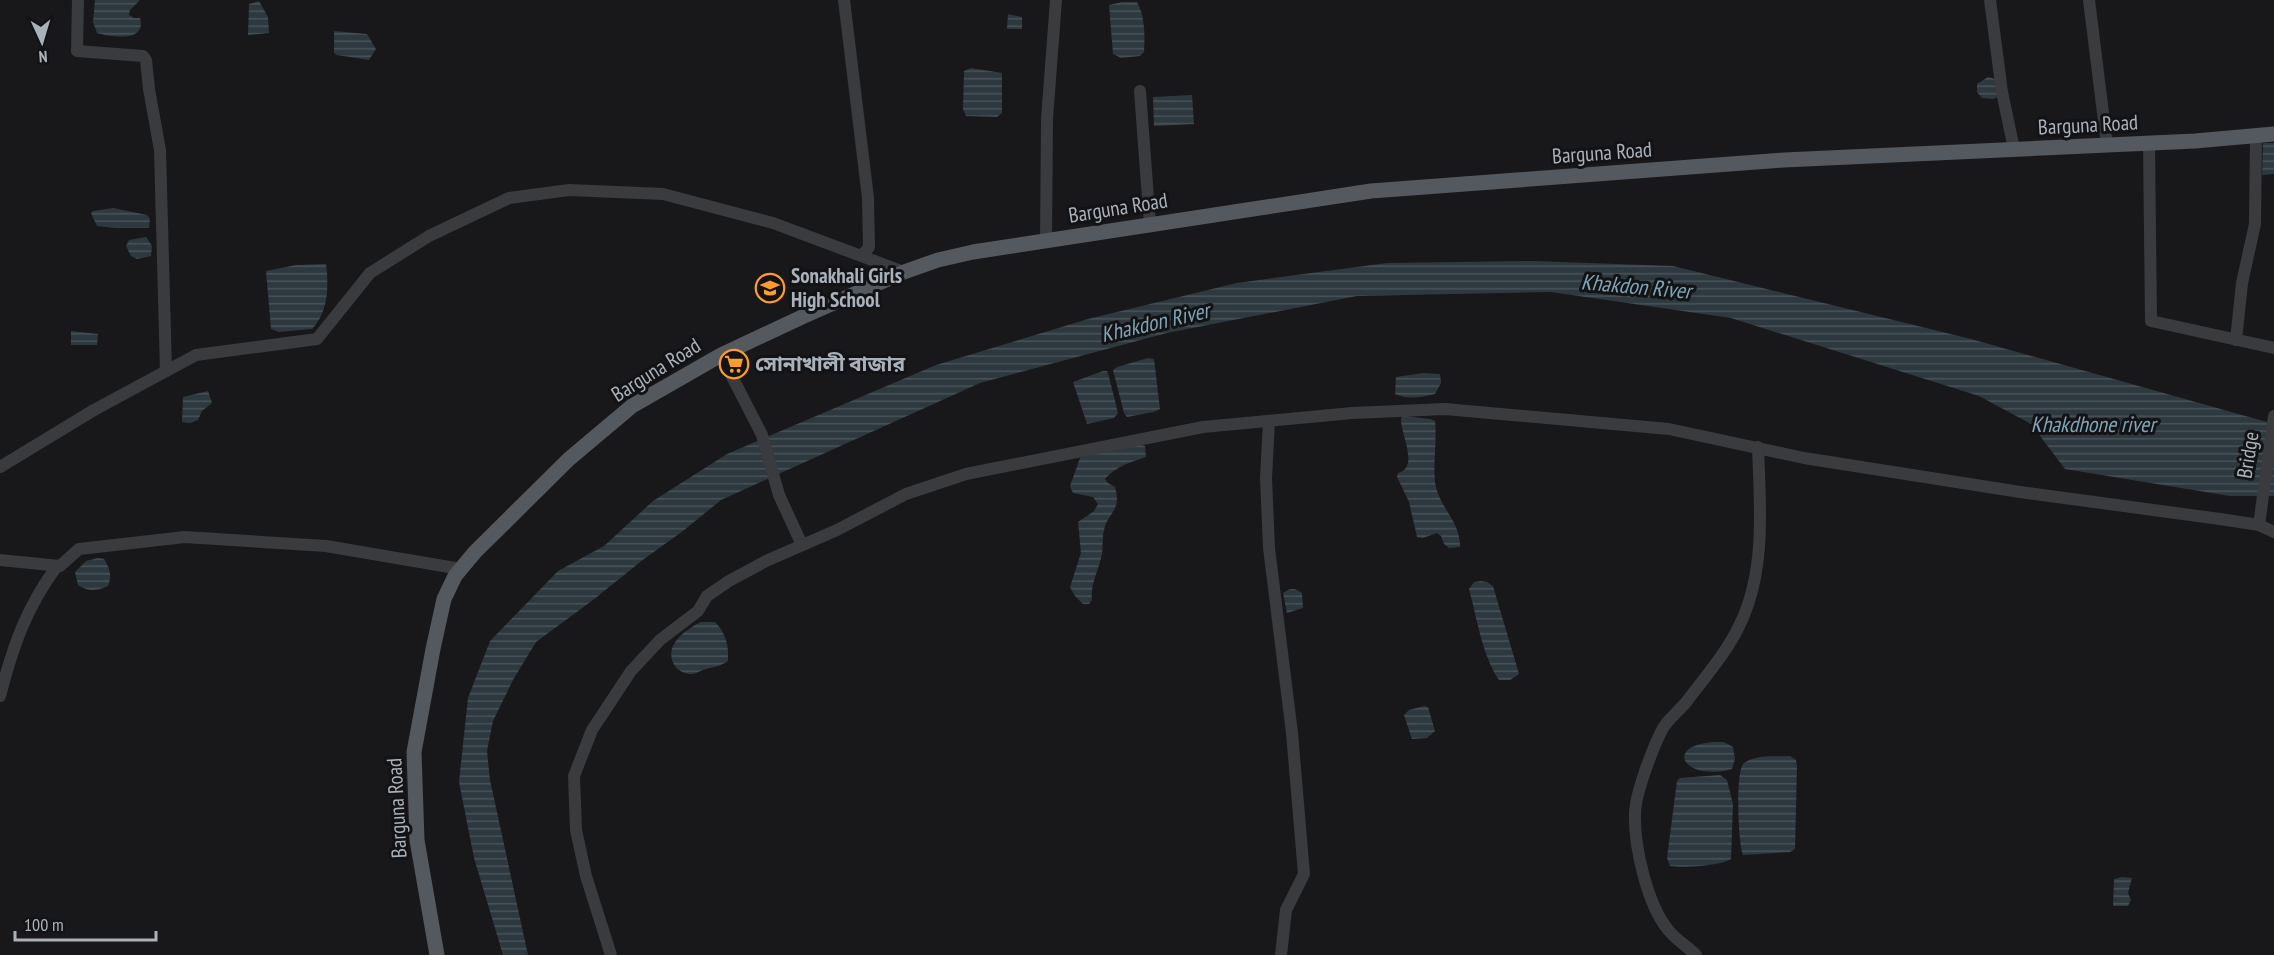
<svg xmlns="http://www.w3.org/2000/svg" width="2274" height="955" font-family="'PT Sans Narrow','Noto Sans Bengali',sans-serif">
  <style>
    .water { fill: url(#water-rules) }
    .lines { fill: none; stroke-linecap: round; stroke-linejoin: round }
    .minor { stroke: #393b3f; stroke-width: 12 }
    .major { stroke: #54585f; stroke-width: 15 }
    .labels { text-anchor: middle; stroke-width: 6; stroke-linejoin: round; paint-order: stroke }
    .street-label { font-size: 21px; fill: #a9b1bb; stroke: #131315 }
    .poi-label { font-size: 21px; font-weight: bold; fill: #a9b1bb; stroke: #131315; text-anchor: start }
    .water-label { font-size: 22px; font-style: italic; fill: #7fa4b7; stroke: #131315 }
  </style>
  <defs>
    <pattern id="water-rules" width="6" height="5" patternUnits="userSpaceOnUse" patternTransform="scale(1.5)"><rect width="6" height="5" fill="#2d393f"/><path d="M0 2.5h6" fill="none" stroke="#495359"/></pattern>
  </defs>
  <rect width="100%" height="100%" fill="#18181a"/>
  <g class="water">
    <path d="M95,0H140L130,10L129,15L134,18H140C147,43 111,37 97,33L93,22Z"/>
    <polygon points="259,1 268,17 269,33 248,35 249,4"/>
    <path d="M1122,2H1137C1145,15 1145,37 1144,52L1140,56L1121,58L1113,54L1109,5Z"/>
    <polygon points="1008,14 1022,17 1022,29 1007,29"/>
    <polygon points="334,31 367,34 376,49 369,60 337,55 334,53"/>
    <polygon points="971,68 1002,73 1002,113 997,117 966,116 963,109 964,71"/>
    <polygon points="1988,77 1995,79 1998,97 1993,99 1982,98 1977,92 1977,84"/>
    <polygon points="1192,95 1194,124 1154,126 1153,97"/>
    <polygon points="2263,143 2274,143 2274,174 2262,175"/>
    <polygon points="113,208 147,215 150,219 149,228 115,228 97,226 91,213 93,211"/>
    <polygon points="146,237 152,246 151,256 137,259 131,256 126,246 129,240"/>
    <polygon points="1532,261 1673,266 1971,339 2274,424 2274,496 2230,496 2065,469 2031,424 1979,396 1731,318 1551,292 1357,296 1167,333 980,383 721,500 683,531 644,559 593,600 536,642 513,680 493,721 487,751 490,780 528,955 503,955 474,858 459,782 468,698 490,641 558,571 604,546 653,501 727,454 936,365 1088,319 1237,283 1387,263"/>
    <path d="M326,264C329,287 328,312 312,329L279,332L271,329L266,271L296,265Z"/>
    <polygon points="71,331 98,334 97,345 71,345"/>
    <polygon points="1148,358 1154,359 1160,409 1154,412 1127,417 1124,413 1113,370 1117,367"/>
    <polygon points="1103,371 1107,371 1109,377 1118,413 1114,418 1087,424 1073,382"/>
    <path d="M1423,373L1440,374L1441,383L1435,394C1422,397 1408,400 1395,394L1396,377Z"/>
    <polygon points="208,391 212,403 202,411 198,420 190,423 182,422 183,397"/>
    <path d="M1404,416L1430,419L1435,421C1437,441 1433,462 1435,482C1438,506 1461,522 1460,547L1449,548L1444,544L1441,536L1437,533L1423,538L1417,537L1409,502L1397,477L1398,473C1420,467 1400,434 1401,418Z"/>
    <path d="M1136,444L1145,446L1146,457C1131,462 1116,466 1105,479L1108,483L1115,487C1122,511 1108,512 1104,530C1102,538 1103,546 1102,554C1099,570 1090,584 1092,600L1089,604H1083L1075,596L1070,587L1081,553L1078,522L1094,511L1098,504L1093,497L1073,493L1070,486L1080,458L1088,454Z"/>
    <path d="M98,558L104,559C110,569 112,575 108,586C97,591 88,592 78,585L75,572L86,561Z"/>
    <path d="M1481,581L1487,582L1493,586L1519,674L1510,680H1499C1482,655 1477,618 1469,589L1474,582Z"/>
    <polygon points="1290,589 1295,589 1302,593 1303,608 1287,613 1283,593"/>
    <path d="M701,622H715C726,633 729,646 728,661C721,666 714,667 706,669C702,670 697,673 693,674C677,675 667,660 673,646C678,635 691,627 701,622Z"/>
    <polygon points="1424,706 1428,707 1435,731 1427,738 1412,739 1404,715 1409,710"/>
    <path d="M1724,742L1733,747L1735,759L1732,769C1680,783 1661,740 1724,742Z"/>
    <path d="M1790,756L1796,760L1797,766L1795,849L1790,852L1743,855C1738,843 1735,770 1744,763C1757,754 1776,757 1790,756Z"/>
    <path d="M1720,775L1727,780L1733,804L1731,859C1720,866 1683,868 1670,866L1667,858L1677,781L1680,778Z"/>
    <polygon points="2122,877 2132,878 2128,893 2131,900 2128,906 2113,906 2114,879"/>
  </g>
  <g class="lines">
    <g class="minor">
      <polyline points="78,0 77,51 143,56 146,60 149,89 160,150 166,371"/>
      <polyline points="844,0 868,198 869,247 862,256"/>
      <polyline points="1990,0 2002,92 2014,149"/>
      <polyline points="2089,0 2107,145"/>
      <polyline points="1140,91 1150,225"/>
      <polyline points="2149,143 2151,321 2274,348"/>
      <polyline points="1046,240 1047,119 1056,0"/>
      <polyline points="2236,340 2242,283 2255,224 2256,136"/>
      <polyline points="721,355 762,435 779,495 802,545"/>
      <polyline points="1269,421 1266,478 1269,548 1292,733 1304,874 1286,910 1281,955"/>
      <polyline points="0,467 94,410 196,355 317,339 370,273 429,236 509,198 569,190 663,194 773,223 904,272"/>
      <polyline points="2259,525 2274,416"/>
      <polyline points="0,560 60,566 79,549 185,537 326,546 461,569"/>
      <path d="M0,696C13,646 26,608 57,566"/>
      <polyline points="611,955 586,876 576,830 574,776 592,730 631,671 660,640 698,611 707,596 729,581 766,561 837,530 906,494 966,474 1203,427 1352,413 1445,409 1669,429 1804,458 2020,492 2220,519 2259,525 2274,532"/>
      <path d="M1696,955C1687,946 1673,938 1666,927C1647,902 1634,846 1635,814C1635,794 1653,747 1663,728C1669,718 1680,710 1687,701C1706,676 1728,651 1741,622C1766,569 1760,505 1758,447"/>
    </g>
    <polyline class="major" points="437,955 417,840 414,752 433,649 444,599 455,576 475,552 569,459 632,406 721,355 802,317 904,272 938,260 973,252 1371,191 1784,160 2195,141 2274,134"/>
  </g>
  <defs>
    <g id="university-ring" transform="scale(1.5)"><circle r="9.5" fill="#131315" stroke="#fc9c2e" stroke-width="1.5"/><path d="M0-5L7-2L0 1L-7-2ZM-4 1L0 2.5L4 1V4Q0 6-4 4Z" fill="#fc9c2e"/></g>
    <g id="supermarket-ring" transform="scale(1.5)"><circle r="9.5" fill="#131315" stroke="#fc9c2e" stroke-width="1.5"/><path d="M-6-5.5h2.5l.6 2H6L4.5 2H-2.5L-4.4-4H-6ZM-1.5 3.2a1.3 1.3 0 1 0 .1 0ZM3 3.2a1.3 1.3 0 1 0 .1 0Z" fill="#fc9c2e"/></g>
  </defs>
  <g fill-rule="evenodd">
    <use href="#university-ring" x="770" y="288"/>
    <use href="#supermarket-ring" x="734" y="364"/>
  </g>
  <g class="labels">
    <g class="street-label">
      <text transform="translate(2088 125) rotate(-3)" y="7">Barguna Road</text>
      <text transform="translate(1602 153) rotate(-4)" y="7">Barguna Road</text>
      <text transform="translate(1118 208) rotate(-9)" y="7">Barguna Road</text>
      <text transform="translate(656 370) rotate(-32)" y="7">Barguna Road</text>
      <text transform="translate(2248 455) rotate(-81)" y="7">Bridge</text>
      <text transform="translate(397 808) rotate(-93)" y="7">Barguna Road</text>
    </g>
    <g class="poi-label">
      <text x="791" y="283">Sonakhali Girls<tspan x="791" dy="24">High School</tspan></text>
      <text x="755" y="371">সোনাখালী বাজার</text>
    </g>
    <g class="water-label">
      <text transform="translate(1636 286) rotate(5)" y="8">Khakdon River</text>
      <text transform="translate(1155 322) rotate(-13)" y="8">Khakdon River</text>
      <text x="2093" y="432">Khakdhone river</text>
    </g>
  </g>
  <g transform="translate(42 42) rotate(176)" stroke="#131315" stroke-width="4.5" paint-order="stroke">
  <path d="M0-4.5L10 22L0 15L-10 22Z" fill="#a9b1bb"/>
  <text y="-9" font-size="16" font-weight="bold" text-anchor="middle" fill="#a9b1bb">N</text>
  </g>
  <path d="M15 931v9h141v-9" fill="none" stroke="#a9b1bb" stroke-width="3"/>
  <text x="24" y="931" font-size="18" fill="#a9b1bb" stroke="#131315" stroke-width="4.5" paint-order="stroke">100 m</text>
</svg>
